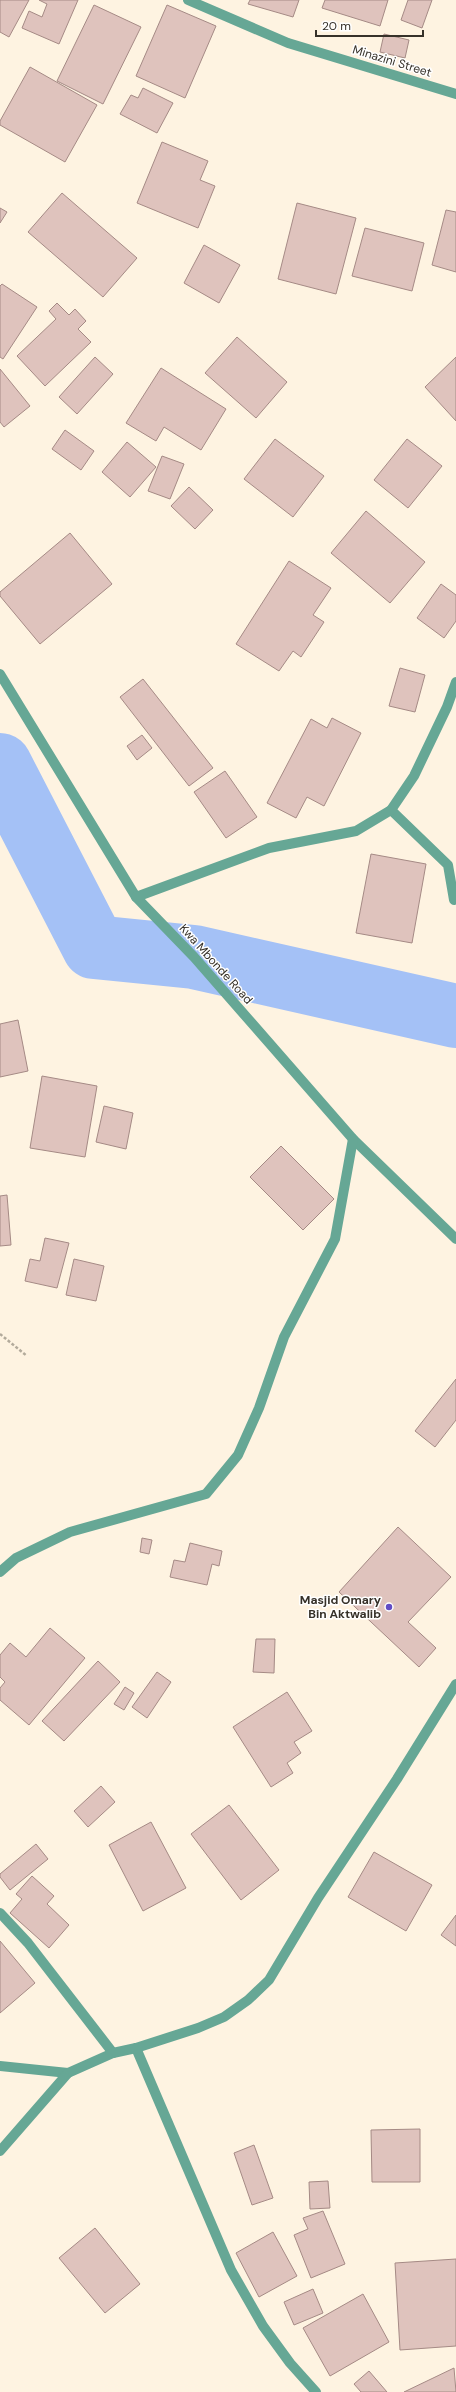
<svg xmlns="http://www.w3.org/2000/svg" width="456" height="2392" font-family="'DM Sans',sans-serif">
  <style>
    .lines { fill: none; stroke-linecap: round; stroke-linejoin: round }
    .river { stroke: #a4c1f6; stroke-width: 64 }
    .building { fill: #dfc3bd; stroke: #a58a85 }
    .path { stroke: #b2aa9b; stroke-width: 2.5; stroke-dasharray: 3 2; stroke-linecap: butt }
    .minor { stroke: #66a795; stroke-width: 10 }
    .poi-dot { fill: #614cc5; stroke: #fff; stroke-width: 1.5 }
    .labels { text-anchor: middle; stroke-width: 3; stroke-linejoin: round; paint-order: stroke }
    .street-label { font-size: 12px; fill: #363129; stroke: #fff }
    .poi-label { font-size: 12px; font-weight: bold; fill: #363129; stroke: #fff; text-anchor: end }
  </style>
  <rect width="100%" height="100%" fill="#fef3e1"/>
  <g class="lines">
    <polyline class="river" points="0,765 94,947 194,957 456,1016"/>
  </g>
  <g class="building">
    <polygon points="0,0 29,0 9,37 0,32"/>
    <polygon points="39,0 78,0 59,44 22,28 29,11 42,17 47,4"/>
    <polygon points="250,0 299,0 293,17 248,4"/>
    <polygon points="325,0 388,0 380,26 322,8"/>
    <polygon points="408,0 432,0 422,28 401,20"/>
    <polygon points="94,5 141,27 103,104 57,81"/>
    <polygon points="167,5 216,26 185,98 136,76"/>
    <polygon points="384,34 409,40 405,58 380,52"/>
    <polygon points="30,67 97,105 65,162 0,125 0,121"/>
    <polygon points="143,88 173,103 157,133 120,114 131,95 138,98"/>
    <polygon points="162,142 208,161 200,180 215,186 198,228 137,203"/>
    <polygon points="62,193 137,258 103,297 28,232"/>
    <polygon points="297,203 356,218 336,294 278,279"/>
    <polygon points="0,208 7,212 0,223"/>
    <polygon points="446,210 456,212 456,272 432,265"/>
    <polygon points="365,228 424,243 412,291 352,276"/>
    <polygon points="204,245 240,265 219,303 184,283"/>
    <polygon points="2,284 37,307 3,359 0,357 0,286"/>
    <polygon points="57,303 69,315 75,309 86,321 78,329 91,342 45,386 17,356 56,319 49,311"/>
    <polygon points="237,337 287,382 256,418 205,373"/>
    <polygon points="95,357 113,374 77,414 59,397"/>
    <polygon points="456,357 456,421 425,387"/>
    <polygon points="161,368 226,409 201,450 164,427 156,441 126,423"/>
    <polygon points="0,369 30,406 4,427 0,422"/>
    <polygon points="65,430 94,451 81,470 52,449"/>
    <polygon points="275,439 324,476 293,517 244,479"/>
    <polygon points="407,439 442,466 408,508 374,480"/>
    <polygon points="127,442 156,467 130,497 102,472"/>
    <polygon points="162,456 184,464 170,499 148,491"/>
    <polygon points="189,487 213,510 195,529 171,506"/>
    <polygon points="366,511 425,562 390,603 331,553"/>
    <polygon points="70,533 112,584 40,644 0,596 0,592"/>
    <polygon points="289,561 331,588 313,615 324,622 301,657 293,651 279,671 236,644"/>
    <polygon points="441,584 456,595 456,621 444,638 417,618"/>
    <polygon points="400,668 425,675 415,712 389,706"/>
    <polygon points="143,679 213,768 189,786 120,697"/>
    <polygon points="332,718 361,733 324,806 307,797 296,818 267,803 311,719 327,728"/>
    <polygon points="142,735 152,748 137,760 127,746"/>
    <polygon points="225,771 257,817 226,838 194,792"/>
    <polygon points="371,854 426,864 412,943 356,933"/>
    <polygon points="18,1020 28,1071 0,1077 0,1024"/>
    <polygon points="42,1076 97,1086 85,1157 30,1148"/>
    <polygon points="104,1106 133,1113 126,1149 96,1142"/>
    <polygon points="281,1146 334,1199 303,1230 250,1177"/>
    <polygon points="7,1195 11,1245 0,1246 0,1196"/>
    <polygon points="45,1238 69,1243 57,1288 25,1281 30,1259 40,1261"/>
    <polygon points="74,1259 104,1266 96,1301 66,1295"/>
    <polygon points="456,1379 456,1420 435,1447 415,1431"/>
    <polygon points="398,1527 451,1577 408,1622 436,1648 419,1667 339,1592"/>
    <polygon points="142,1538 152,1540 149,1554 140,1552"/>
    <polygon points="190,1543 222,1551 219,1566 212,1564 207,1585 170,1577 174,1560 185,1562"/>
    <polygon points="50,1628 85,1658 29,1725 0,1700 0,1688 5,1682 0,1677 0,1655 10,1643 26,1657"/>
    <polygon points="256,1639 275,1639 274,1673 253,1672"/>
    <polygon points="98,1661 120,1682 64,1741 42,1721"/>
    <polygon points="157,1672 171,1682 147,1718 132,1707"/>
    <polygon points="125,1687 134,1693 124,1710 114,1704"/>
    <polygon points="287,1692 312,1731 294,1742 301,1753 287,1763 293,1773 271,1787 233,1727"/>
    <polygon points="101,1786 115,1802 88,1827 74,1811"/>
    <polygon points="229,1805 279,1870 241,1900 191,1834"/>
    <polygon points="151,1822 186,1888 143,1911 109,1845"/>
    <polygon points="36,1844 48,1859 10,1890 0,1877 0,1874"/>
    <polygon points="374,1852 432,1885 406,1931 348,1897"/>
    <polygon points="32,1876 54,1896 47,1904 69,1925 49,1948 10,1913 22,1899 16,1894"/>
    <polygon points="456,1915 456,1946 441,1935"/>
    <polygon points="0,1941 35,1983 0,2013"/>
    <polygon points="420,2129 420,2182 372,2182 371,2130"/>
    <polygon points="254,2145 273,2198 252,2205 234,2153"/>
    <polygon points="328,2181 330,2208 310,2209 309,2182"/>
    <polygon points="323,2211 345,2264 311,2278 294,2235 308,2229 303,2218"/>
    <polygon points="95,2228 140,2284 105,2313 59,2258"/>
    <polygon points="273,2232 297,2276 259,2297 236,2253"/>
    <polygon points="456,2259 456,2346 400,2350 395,2263"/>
    <polygon points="313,2289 323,2313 294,2325 284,2302"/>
    <polygon points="363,2294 389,2342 330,2376 303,2328"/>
    <polygon points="454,2368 456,2392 404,2392"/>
    <polygon points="369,2371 387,2392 361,2392 354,2384"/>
  </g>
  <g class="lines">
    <polyline class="path" points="0,1334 27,1356"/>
    <g class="minor">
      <polyline points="188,0 288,43 456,94"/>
      <polyline points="0,674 136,897 194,957 353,1139 456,1239"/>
      <polyline points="391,810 448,865 454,900 456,899"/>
      <polyline points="136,897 269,848 356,831 391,810 414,776 447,707 456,682"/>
      <polyline points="0,1572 16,1558 70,1532 206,1494 238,1455 259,1408 284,1337 335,1239 353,1139"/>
      <polyline points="0,1913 28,1943 113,2053"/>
      <polyline points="136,2048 231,2270 263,2326 290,2363 316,2392"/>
      <polyline points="0,2066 68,2073"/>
      <polyline points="0,2151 68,2073 113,2053 136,2048 198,2028 224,2017 248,2000 269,1980 318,1898 397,1779 456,1684"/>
    </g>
  </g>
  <circle class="poi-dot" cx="389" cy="1607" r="4"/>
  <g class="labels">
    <g class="street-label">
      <text transform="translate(392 61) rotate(17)" y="4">Minazini Street</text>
      <text transform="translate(216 964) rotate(48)" y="4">Kwa Mbonde Road</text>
    </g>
    <g class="poi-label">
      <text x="381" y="1604">Masjid Omary<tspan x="381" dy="14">Bin Aktwalib</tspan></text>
    </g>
  </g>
  <path d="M316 30v6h107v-6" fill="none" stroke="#363129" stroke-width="2"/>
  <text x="322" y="30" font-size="12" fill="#363129" stroke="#ffffff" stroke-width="3" paint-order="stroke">20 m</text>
</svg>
